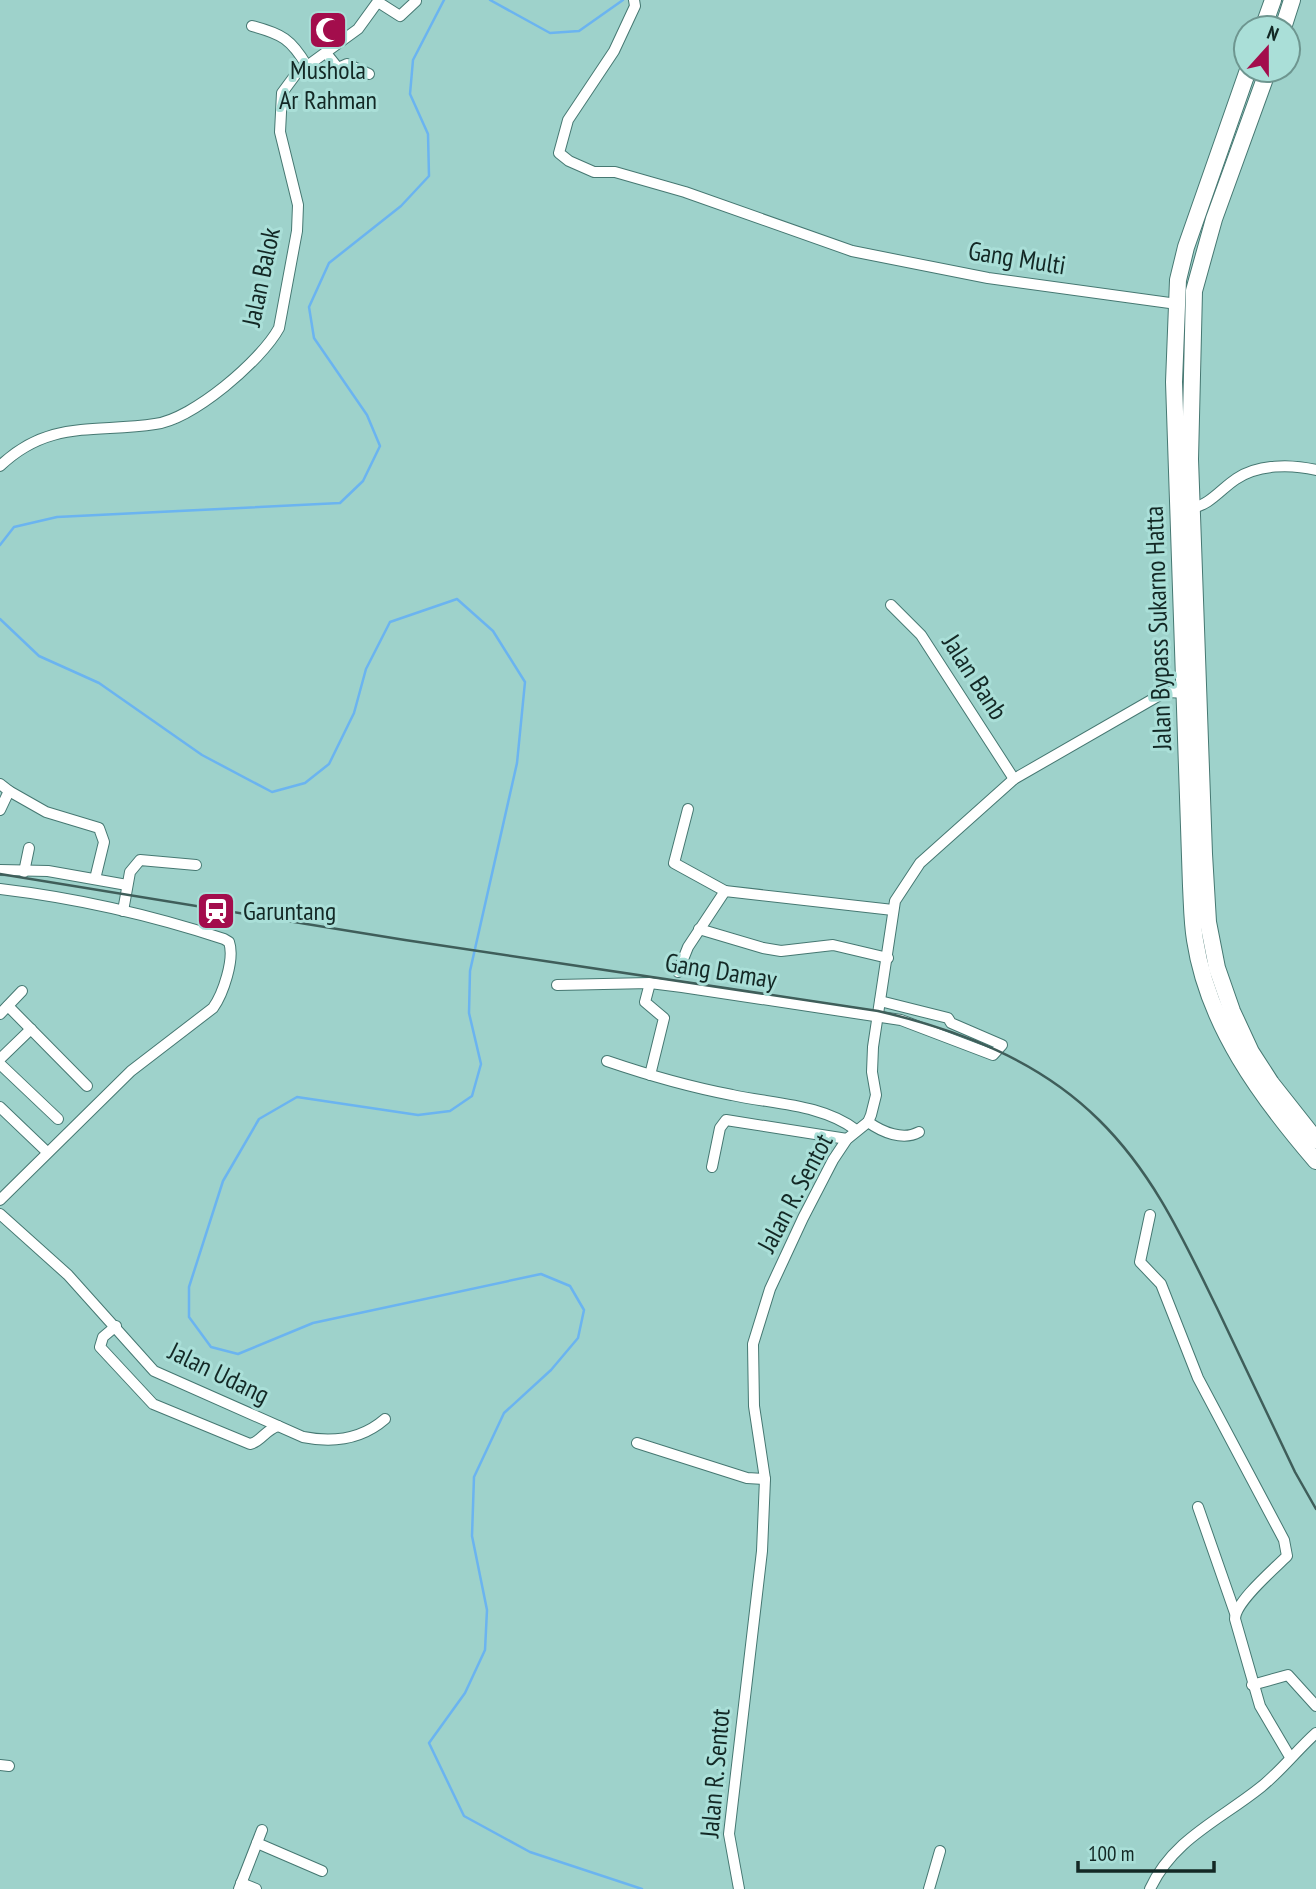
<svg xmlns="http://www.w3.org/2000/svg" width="1316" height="1889" font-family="'PT Sans Narrow',sans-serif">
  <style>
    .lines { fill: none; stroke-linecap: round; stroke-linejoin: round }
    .stream { stroke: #6bb4f0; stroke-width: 2.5 }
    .minor-casing { stroke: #467872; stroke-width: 12 }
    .highway-casing { stroke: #467872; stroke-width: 18 }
    .minor { stroke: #fff; stroke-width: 10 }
    .highway { stroke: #fff; stroke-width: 16 }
    .rail { stroke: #3f5e5a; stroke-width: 2.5 }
    .labels { text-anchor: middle; stroke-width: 6; stroke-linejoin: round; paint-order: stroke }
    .poi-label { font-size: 26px; fill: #132825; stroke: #aadfd8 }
    .street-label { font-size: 26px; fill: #132825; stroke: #aadfd8 }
  </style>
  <rect width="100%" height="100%" fill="#9ed2cb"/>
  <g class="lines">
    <g class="stream">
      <polyline points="490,0 550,33 579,31 623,0"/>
      <polyline points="0,545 14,527 57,517 340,503 363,481 380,446 367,415 314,338 309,307 329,263 401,206 429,176 428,134 410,94 413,60 444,0"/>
      <polyline points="0,619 39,656 99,683 202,755 272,792 305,783 329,764 354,713 366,669 390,622 457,599 493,631 525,682 517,763 470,971 469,1013 481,1064 472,1096 450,1111 418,1115 297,1097 259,1119 223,1181 189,1287 189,1317 211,1347 238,1354 313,1323 541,1274 570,1286 584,1310 578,1338 551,1370 504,1413 474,1477 472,1536 487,1610 485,1650 465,1693 429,1743 464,1816 530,1852 642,1889"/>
    </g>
    <g class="minor-casing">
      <g id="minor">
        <polyline points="634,0 635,6 614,51 568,120 559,153 569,161 594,172 615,172 685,192 852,251 988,278 1177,304"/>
        <polyline points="378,2 400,16 416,1"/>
        <path d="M252,26C282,34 291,39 307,66"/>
        <polyline points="326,53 338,68 347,64 369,74"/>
        <path d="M0,466C49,419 96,433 155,424C193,419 261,361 279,328L297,231L298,205L280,132L282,93L296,74L358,29L379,0"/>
        <path d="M1191,508C1209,506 1222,488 1236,479C1258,464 1291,464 1316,470"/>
        <polyline points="891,605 921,635 1014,779"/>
        <polyline points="0,784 9,791 0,810"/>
        <polyline points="9,791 46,812 99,828 104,842 95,879"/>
        <polyline points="688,809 674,863 725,891"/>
        <polyline points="0,870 48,871 127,885"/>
        <polyline points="24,872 29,848"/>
        <path d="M0,889C76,898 151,915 224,939L229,942C235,959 223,994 213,1008L131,1071L0,1200"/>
        <polyline points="123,911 130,872 140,860 196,865"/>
        <polyline points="699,929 763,948 781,951 833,945 888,958"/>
        <polyline points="678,972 688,947 725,891 893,910"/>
        <polyline points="557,985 650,983 682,987 901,1020 993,1055 1002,1045 951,1023 948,1018 880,1001"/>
        <polyline points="8,1006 87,1086"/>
        <polyline points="0,1014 22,991"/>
        <polyline points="0,1059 31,1029"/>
        <path d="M607,1061C648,1075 690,1087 732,1095C773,1104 822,1104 856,1130"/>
        <polyline points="0,1064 58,1119"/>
        <polyline points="650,1075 664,1018 645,1002 650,983"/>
        <polyline points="0,1107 47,1152"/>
        <path d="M868,1122C882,1132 903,1141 919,1132"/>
        <polyline points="712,1167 720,1128 726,1120 847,1139"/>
        <path d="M0,1214L68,1275L154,1371L303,1437C333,1443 362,1439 385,1419"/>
        <path d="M1150,1215L1140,1262L1161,1284L1198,1378L1284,1540L1287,1556C1274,1569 1235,1602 1235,1619L1260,1706L1290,1757"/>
        <path d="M116,1326L103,1337L100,1347L153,1404L250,1444C261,1442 265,1430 278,1426"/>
        <polyline points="637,1443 747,1478 765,1479"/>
        <polyline points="1198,1507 1235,1613"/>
        <polyline points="1252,1685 1288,1675 1316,1706"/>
        <polyline points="0,1765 9,1766"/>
        <polyline points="257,1843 322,1871"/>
        <polyline points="241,1883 256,1889"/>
        <polyline points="239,1889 262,1830"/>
        <polyline points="739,1889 729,1834 762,1551 765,1479 754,1406 753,1344 770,1289 803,1218 833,1160 847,1139 868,1122 871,1115 876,1095 872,1072 873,1047 895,901 920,863 1014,779 1160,695 1166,692 1189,693"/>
        <polyline points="929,1889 940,1851"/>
        <path d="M1150,1889C1173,1839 1220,1820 1261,1787C1281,1771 1297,1750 1316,1733"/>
      </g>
    </g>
    <g class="highway-casing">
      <g id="highway">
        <polyline points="1263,28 1273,0"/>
        <polyline points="1283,28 1292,0"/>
        <path d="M1248,70L1186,247L1178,280L1174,382L1191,886C1192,904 1192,922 1195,940C1208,1025 1261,1097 1316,1161"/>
        <polyline points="1268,70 1214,219 1194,291 1190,459 1204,854 1208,922 1217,968 1232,1011 1251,1052 1271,1083 1316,1140"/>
      </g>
    </g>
    <use href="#minor" class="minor"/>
    <use href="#highway" class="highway"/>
    <path class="rail" d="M0,874L405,940L878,1011C959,1030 1039,1060 1099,1120C1154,1174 1184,1241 1217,1308C1243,1363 1269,1417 1295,1472L1316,1509"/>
  </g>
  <defs>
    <g id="mosque-square" transform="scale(2.0125)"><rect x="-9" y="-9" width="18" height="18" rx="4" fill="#a30d4c" stroke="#aadfd8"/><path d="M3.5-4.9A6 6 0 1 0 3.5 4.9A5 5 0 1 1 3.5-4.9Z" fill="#fff"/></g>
    <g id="station-square" transform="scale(2.0125)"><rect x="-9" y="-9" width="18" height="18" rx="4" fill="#a30d4c" stroke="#aadfd8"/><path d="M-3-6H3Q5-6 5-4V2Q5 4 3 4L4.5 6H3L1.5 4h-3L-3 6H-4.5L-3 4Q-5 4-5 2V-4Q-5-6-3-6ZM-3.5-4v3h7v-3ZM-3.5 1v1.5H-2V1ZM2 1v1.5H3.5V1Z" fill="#fff"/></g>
  </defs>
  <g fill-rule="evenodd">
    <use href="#mosque-square" x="328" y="30"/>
    <use href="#station-square" x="216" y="911"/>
  </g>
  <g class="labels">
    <g class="poi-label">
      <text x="328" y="79">Mushola<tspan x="328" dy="30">Ar Rahman</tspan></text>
      <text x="243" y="920" text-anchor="start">Garuntang</text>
    </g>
    <g class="street-label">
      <text transform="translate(1017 258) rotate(9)" y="9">Gang Multi</text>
      <text transform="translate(261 277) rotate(-78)" y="9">Jalan Balok</text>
      <text transform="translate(1158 628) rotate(-92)" y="9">Jalan Bypass Sukarno Hatta</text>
      <text transform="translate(975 677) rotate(57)" y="9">Jalan Banb</text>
      <text transform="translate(721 971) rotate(9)" y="9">Gang Damay</text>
      <text transform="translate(795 1193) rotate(-62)" y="9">Jalan R. Sentot</text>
      <text transform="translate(219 1373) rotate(26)" y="9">Jalan Udang</text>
      <text transform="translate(715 1773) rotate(-85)" y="9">Jalan R. Sentot</text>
    </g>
  </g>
  <g transform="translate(1267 49) rotate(21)"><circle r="33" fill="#aadfd8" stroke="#6e9690" stroke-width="2"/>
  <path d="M0-5L12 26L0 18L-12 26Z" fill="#a30d4c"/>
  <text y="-10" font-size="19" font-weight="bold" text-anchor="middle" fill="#132825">N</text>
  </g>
  <path d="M1078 1861v10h136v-10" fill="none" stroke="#132825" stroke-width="3.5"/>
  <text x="1088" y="1861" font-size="21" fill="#132825" stroke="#aadfd8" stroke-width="5" paint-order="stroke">100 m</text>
</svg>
